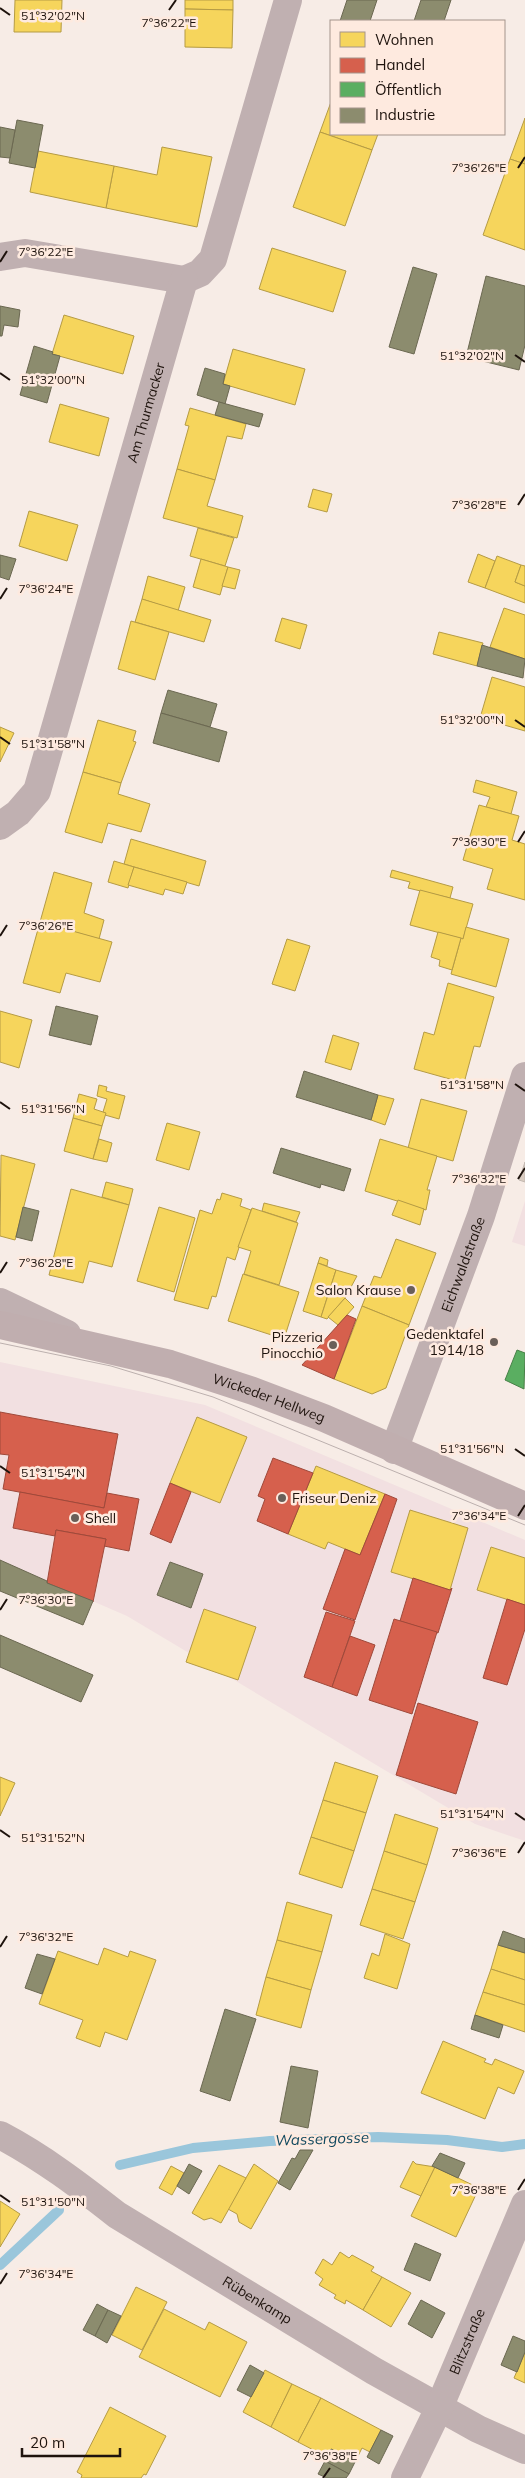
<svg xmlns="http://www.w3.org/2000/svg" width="525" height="2478" font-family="Mulish,sans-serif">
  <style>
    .commercial { fill: #f2e0e1 }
    .homes { fill: #f6d55c; stroke: #b59b44 }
    .shops { fill: #d6604d; stroke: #9f493a }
    .public { fill: #5aae61; stroke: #488048 }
    .industry { fill: #8c8c6e; stroke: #6b6851 }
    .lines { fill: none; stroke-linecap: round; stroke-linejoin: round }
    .stream { stroke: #9ac6db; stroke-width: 10 }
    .building { fill: #daccc1; stroke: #c3b9b2 }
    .minor { stroke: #c0b0b1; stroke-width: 28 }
    .secondary { stroke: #c0aeaf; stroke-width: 28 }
    .tram { stroke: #bcb0ae; stroke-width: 1 }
    .ticks { fill: none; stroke: #1e130d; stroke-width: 2 }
    .poi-dot { fill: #6a5f59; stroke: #feeadf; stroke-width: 2 }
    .labels { text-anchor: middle; stroke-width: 5; stroke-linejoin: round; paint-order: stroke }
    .street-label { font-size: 14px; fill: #1e130d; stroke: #feeadf }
    .poi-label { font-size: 14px; fill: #1e130d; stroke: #feeadf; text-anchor: end }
    .water-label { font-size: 15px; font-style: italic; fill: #0e475e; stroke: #feeadf }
    .ticks-label { font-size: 12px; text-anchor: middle; fill: #1e130d; stroke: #feeadf; stroke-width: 5; stroke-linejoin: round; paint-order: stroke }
  </style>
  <rect width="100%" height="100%" fill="#f7ece6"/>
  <g class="commercial">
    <polygon points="525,1201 525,1246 512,1242"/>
    <polygon points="0,1362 205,1405 525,1540 525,1841 475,1824 127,1616 0,1561"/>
  </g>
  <g class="homes">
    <polygon points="15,0 62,0 61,32 14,32"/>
    <polygon points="185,0 233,0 233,10 185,9"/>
    <polygon points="185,9 233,10 232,48 185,47"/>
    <polygon points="331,102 331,134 378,134 372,150 320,132"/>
    <polygon points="525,118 525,164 510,159"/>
    <polygon points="320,132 372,150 345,226 293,207"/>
    <polygon points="162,147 212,157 197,227 106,208 114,166 157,175"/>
    <polygon points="38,151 114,166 106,208 30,192"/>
    <polygon points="510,159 525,164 525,250 483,235"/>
    <polygon points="272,248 346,271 333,312 259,289"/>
    <polygon points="64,315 134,336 123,374 52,354"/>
    <polygon points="233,349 305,369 295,405 223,384"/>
    <polygon points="60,404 109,418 99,456 49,442"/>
    <polygon points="190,408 246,424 242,439 227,436 215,480 177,469 189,426 185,425"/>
    <polygon points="177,469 215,480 207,506 243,516 237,538 163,518"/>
    <polygon points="313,489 332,494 327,512 308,507"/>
    <polygon points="29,511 78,525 67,561 19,546"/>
    <polygon points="198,528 234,538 225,566 190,556"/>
    <polygon points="478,554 495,561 485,588 468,582"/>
    <polygon points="497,556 521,565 515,582 525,586 525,603 485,588"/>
    <polygon points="201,559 228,567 220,595 193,587"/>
    <polygon points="521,565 525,566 525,586 515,582"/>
    <polygon points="228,567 240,570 235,589 222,586"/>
    <polygon points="148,576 185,587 178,611 142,599"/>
    <polygon points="142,599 211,620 204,642 135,622"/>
    <polygon points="504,608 525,615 525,659 490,647"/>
    <polygon points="282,618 307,625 300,649 275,641"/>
    <polygon points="131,621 169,632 155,680 118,669"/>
    <polygon points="439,632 483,643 477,666 433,654"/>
    <polygon points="492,677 525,687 525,731 480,718"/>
    <polygon points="98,720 136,731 133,741 136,742 121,783 83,772"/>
    <polygon points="0,727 14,733 0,762"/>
    <polygon points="83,772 121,783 118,794 150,804 141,832 108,823 102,843 65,832"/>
    <polygon points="476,780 517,792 511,814 486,807 490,797 473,792"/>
    <polygon points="479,805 519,816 512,840 525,844 525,900 487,889 493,869 463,860"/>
    <polygon points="131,839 206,861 199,886 124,864"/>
    <polygon points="114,861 134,867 128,888 108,882"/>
    <polygon points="134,867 187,882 183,894 165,889 163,895 128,885"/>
    <polygon points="392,870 453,887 450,898 408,888 410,882 390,877"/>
    <polygon points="54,872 92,883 84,913 104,920 99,939 40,922"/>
    <polygon points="420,890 473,904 463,939 410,925"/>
    <polygon points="40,922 112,942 100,982 66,973 60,993 23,983"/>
    <polygon points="466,927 509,939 496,987 451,974 461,938 463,939"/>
    <polygon points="438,932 461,938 452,970 439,966 440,960 431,957"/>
    <polygon points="287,939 310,946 295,991 272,984"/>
    <polygon points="448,983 494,997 480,1047 474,1046 464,1083 414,1069 424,1032 434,1035"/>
    <polygon points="0,1011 32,1020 19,1068 0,1062"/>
    <polygon points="333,1035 359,1043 351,1070 325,1062"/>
    <polygon points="99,1085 107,1087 106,1091 125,1096 119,1119 105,1115 103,1112 107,1099 97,1096"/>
    <polygon points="79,1094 97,1099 94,1109 106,1113 102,1126 73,1118"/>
    <polygon points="378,1095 394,1099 385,1125 371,1120"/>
    <polygon points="421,1099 467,1111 453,1161 408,1148"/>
    <polygon points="73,1118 102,1126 93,1159 64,1151"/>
    <polygon points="167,1123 200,1132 189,1170 156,1160"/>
    <polygon points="99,1139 112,1143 107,1162 93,1159"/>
    <polygon points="380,1139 437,1156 427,1190 430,1190 426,1210 365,1191"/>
    <polygon points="1,1155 35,1164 15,1240 0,1236"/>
    <polygon points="106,1182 133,1189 129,1205 102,1197"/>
    <polygon points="71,1189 129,1205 112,1267 89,1261 83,1283 49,1275"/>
    <polygon points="222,1193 242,1199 240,1206 251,1210 235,1260 227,1257 216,1297 212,1296 208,1309 174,1300 200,1210 212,1214 217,1199 220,1200"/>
    <polygon points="398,1200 424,1209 420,1225 392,1215"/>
    <polygon points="264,1203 300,1212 296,1222 262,1211"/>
    <polygon points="159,1207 195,1218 174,1292 137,1281"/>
    <polygon points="252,1208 298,1223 279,1285 244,1274 251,1251 238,1247"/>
    <polygon points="396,1239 436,1253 409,1325 362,1306 374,1276 381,1278"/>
    <polygon points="320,1257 328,1260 327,1266 318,1263"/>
    <polygon points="318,1263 336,1270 321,1317 303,1311"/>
    <polygon points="336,1270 357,1276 345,1298 327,1319 321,1317"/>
    <polygon points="243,1274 299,1292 284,1339 228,1321"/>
    <polygon points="345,1298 354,1307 338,1325 328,1317"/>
    <polygon points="362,1306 409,1325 386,1388 372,1394 334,1379"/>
    <polygon points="197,1417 247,1437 220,1503 170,1483"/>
    <polygon points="316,1466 385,1494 360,1555 328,1542 325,1549 288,1534"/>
    <polygon points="410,1510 468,1528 450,1590 391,1572"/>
    <polygon points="491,1547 525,1558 525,1605 477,1590"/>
    <polygon points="204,1609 256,1627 238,1680 186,1662"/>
    <polygon points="335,1762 378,1776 366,1813 323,1800"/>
    <polygon points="0,1777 15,1783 0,1816"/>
    <polygon points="323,1800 366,1813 354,1851 311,1837"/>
    <polygon points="395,1814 438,1828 427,1865 384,1851"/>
    <polygon points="311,1837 354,1851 342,1888 299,1874"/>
    <polygon points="384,1851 427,1865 415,1902 372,1889"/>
    <polygon points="372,1889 415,1902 403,1939 360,1925"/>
    <polygon points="287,1902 332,1915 322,1952 277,1940"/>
    <polygon points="385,1934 410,1944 397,1989 364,1978 372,1953 379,1956"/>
    <polygon points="277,1940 322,1952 311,1990 266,1977"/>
    <polygon points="498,1945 525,1953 525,1980 491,1969"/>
    <polygon points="104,1948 128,1957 130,1951 156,1960 127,2040 105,2032 100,2047 76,2038 83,2020 39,2004 58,1951 98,1965"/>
    <polygon points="491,1969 525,1980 525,2005 483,1992"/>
    <polygon points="266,1977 311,1990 301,2028 256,2015"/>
    <polygon points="483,1992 525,2005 525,2032 475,2015"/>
    <polygon points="443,2041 486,2059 484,2062 492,2065 495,2059 524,2071 514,2094 498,2087 485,2119 421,2093"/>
    <polygon points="413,2161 416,2164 435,2167 421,2196 400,2187"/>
    <polygon points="254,2164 278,2181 251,2229 239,2222 237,2214 228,2209"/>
    <polygon points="219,2165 246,2178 221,2223 211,2218 204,2220 192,2213"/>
    <polygon points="171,2166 184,2173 172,2195 159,2188"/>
    <polygon points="435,2167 479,2188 456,2237 411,2216"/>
    <polygon points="0,2201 20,2214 0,2247"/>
    <polygon points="340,2252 349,2258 352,2255 374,2267 371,2271 382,2277 363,2310 346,2300 345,2304 334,2298 336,2295 319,2285 323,2279 315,2273 323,2259 332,2265"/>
    <polygon points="382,2277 411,2293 391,2327 363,2310"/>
    <polygon points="136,2287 167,2302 142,2350 112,2335"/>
    <polygon points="164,2309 205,2330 209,2322 247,2342 220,2397 139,2357"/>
    <polygon points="525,2352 525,2383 514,2378"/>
    <polygon points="265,2370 292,2384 271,2427 243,2412"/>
    <polygon points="292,2384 321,2398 298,2442 271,2427"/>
    <polygon points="321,2398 381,2430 370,2452 362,2448 355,2462 331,2449 327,2457 298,2442"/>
    <polygon points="110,2407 166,2436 146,2475 144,2474 141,2478 81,2478 82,2475 77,2472"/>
  </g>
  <g class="shops">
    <polygon points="347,1315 356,1319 334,1379 302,1365"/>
    <polygon points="0,1412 118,1434 104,1508 3,1489 9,1455 0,1454"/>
    <polygon points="273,1458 313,1473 288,1534 257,1521 265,1499 258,1496"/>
    <polygon points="170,1483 191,1492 171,1543 150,1534"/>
    <polygon points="20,1492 104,1508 107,1493 139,1499 129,1551 104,1546 106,1539 56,1530 55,1536 13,1528"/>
    <polygon points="385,1494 397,1499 355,1620 323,1609 345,1549 360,1555"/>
    <polygon points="56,1530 106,1539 93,1602 47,1583"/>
    <polygon points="413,1578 450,1590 452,1588 438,1633 400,1621"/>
    <polygon points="507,1599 525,1605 525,1629 507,1685 483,1678"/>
    <polygon points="326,1612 355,1621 332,1687 304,1677"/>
    <polygon points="394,1619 437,1632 412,1714 369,1700"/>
    <polygon points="350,1636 375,1645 357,1696 332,1687"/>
    <polygon points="418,1703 478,1722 456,1794 396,1775"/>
  </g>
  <polygon class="public" points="517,1350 525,1353 524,1389 505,1380"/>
  <g class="industry">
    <polygon points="347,0 377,0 370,21 340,21"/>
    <polygon points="421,0 451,0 444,21 414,21"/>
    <polygon points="17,120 43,125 35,168 9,163"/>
    <polygon points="0,127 15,130 10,158 0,157"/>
    <polygon points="413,267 437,274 414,354 389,347"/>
    <polygon points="486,276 525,286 525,345 519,370 466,357"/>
    <polygon points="0,306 20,310 18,327 4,325 2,336 0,336"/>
    <polygon points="34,346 53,352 52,354 60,356 47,403 20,395"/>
    <polygon points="205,368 225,374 223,384 230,386 225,404 197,395"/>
    <polygon points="219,402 263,414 259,427 215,415"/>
    <polygon points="0,555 16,559 9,580 0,577"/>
    <polygon points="482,645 525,659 523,678 477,666"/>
    <polygon points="168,690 217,704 210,727 161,713"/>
    <polygon points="161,713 227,732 219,762 153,743"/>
    <polygon points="56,1006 98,1016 91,1045 49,1035"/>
    <polygon points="304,1071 378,1095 371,1120 296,1097"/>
    <polygon points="281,1148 351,1169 344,1191 321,1184 320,1188 273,1173"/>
    <polygon points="23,1207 39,1211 32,1241 16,1237"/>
    <polygon points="0,1560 47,1581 47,1583 93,1601 83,1625 0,1591"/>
    <polygon points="170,1562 203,1574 191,1608 157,1595"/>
    <polygon points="0,1635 93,1675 81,1702 0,1667"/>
    <polygon points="503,1931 525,1939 525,1953 498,1945"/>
    <polygon points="37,1954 55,1959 42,1994 25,1988"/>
    <polygon points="225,2009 256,2019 230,2101 200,2091"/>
    <polygon points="475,2015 503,2025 499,2038 471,2029"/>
    <polygon points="291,2066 318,2071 308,2128 280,2122"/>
    <polygon points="300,2150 313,2150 290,2190 278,2183 292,2158 295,2159"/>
    <polygon points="440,2153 465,2163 458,2178 432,2166"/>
    <polygon points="189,2164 202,2171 189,2194 177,2186"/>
    <polygon points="415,2243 441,2254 430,2281 404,2270"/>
    <polygon points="421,2300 445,2313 432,2338 408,2324"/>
    <polygon points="97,2304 108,2310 95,2336 83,2330"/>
    <polygon points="108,2310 121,2316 107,2343 95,2336"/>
    <polygon points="513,2336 525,2341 525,2352 517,2372 501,2365"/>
    <polygon points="250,2365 264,2373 251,2397 237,2390"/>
    <polygon points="381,2430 393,2436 379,2464 367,2457"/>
    <polygon points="331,2449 355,2462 349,2474 325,2461"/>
    <polygon points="325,2461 349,2474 346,2478 327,2478 318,2474"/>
  </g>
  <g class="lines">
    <g class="stream">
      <polyline points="120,2165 193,2148 270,2141 378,2137 447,2140 502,2147 525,2144"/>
      <polyline points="0,2265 59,2210"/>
    </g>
  </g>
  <polygon class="building" points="525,1162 525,1182 519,1180"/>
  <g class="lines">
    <g class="minor">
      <polyline points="0,257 25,253 184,280"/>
      <polyline points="184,280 200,273 213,259 288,0"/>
      <path id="s1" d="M0,826L18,813L37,791L184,280"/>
      <polyline points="0,1302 67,1334"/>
      <path id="s2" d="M394,1450L481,1216L525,1076"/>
      <path id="s3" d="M0,2135C42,2157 80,2186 117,2215L374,2371L478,2429L525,2450"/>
      <path id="s4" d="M405,2478L439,2408L525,2204"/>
    </g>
    <path class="secondary" id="s5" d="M0,1325L170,1364L253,1391L324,1418L525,1506"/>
    <polyline class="tram" points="0,1343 111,1366 213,1397 525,1525"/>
  </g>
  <path class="ticks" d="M0,8L10,15M169,10L176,0M518,168L525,157M0,262L7,251M515,355L525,362M0,373L10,380M518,505L525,494M0,599L7,588M515,720L525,727M0,737L10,744M518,842L525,831M0,936L7,925M515,1084L525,1091M0,1102L10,1109M518,1179L525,1168M0,1273L7,1262M515,1449L525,1456M0,1466L10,1473M518,1516L525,1505M0,1610L7,1599M515,1813L525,1820M0,1830L10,1837M518,1853L525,1842M0,1947L7,1936M518,2190L525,2179M0,2195L10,2202M0,2284L7,2273M323,2478L330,2468"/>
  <g class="poi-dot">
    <circle cx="411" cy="1290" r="5"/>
    <circle cx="494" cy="1342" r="5"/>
    <circle cx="333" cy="1345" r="5"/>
    <circle cx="282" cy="1498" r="5"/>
    <circle cx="75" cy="1518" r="5"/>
  </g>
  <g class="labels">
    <g class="street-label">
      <text dy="5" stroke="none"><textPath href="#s1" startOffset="445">Am Thurmacker</textPath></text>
      <text dy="5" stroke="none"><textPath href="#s2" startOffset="198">Eichwaldstraße</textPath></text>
      <text dy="5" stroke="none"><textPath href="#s5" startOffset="279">Wickeder Hellweg</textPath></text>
      <text dy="5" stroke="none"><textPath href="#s3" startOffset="306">Rübenkamp</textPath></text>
      <text dy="5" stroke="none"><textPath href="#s4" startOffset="150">Blitzstraße</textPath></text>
    </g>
    <g class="poi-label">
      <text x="401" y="1295">Salon Krause</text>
      <text x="484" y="1339">Gedenktafel<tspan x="484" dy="16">1914/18</tspan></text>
      <text x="323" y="1342">Pizzeria<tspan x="323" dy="16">Pinocchio</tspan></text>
      <text x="292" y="1503" text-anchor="start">Friseur Deniz</text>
      <text x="85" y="1523" text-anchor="start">Shell</text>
    </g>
    <g class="water-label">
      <text transform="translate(322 2139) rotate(-2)" y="5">Wassergosse</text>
    </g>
  </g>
  <g class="ticks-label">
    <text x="53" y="20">51°32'02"N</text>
    <text x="169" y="27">7°36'22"E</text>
    <text x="479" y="172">7°36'26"E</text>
    <text x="46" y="256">7°36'22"E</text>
    <text x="472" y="360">51°32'02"N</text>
    <text x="53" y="384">51°32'00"N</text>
    <text x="479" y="509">7°36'28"E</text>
    <text x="46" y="593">7°36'24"E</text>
    <text x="472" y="724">51°32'00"N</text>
    <text x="53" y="748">51°31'58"N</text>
    <text x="479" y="846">7°36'30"E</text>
    <text x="46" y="930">7°36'26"E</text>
    <text x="472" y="1089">51°31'58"N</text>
    <text x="53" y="1113">51°31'56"N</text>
    <text x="479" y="1183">7°36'32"E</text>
    <text x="46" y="1267">7°36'28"E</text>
    <text x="472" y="1453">51°31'56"N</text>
    <text x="53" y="1477">51°31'54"N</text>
    <text x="479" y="1520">7°36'34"E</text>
    <text x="46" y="1604">7°36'30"E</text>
    <text x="472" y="1818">51°31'54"N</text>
    <text x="53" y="1842">51°31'52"N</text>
    <text x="479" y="1857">7°36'36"E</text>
    <text x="46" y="1941">7°36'32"E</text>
    <text x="479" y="2194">7°36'38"E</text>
    <text x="53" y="2206">51°31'50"N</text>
    <text x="46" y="2278">7°36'34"E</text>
    <text x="330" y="2460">7°36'38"E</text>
  </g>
  <rect x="330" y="20" width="175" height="115" fill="#feeadf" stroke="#a4948b"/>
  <rect x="340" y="32" width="25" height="15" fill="#f6d55c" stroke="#a4948b"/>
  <text x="375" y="45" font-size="15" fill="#1e130d">Wohnen</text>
  <rect x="340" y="58" width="25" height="15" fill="#d6604d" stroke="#a4948b"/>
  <text x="375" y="70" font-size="15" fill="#1e130d">Handel</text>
  <rect x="340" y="82" width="25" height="15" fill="#5aae61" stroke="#a4948b"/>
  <text x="375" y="95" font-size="15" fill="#1e130d">Öffentlich</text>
  <rect x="340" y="108" width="25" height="15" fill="#8c8c6e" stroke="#a4948b"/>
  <text x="375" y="120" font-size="15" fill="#1e130d">Industrie</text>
  <path d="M22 2448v8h98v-8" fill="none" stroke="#1e130d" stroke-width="2.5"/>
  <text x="30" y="2448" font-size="15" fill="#1e130d" stroke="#feeadf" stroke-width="4" paint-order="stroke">20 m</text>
</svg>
